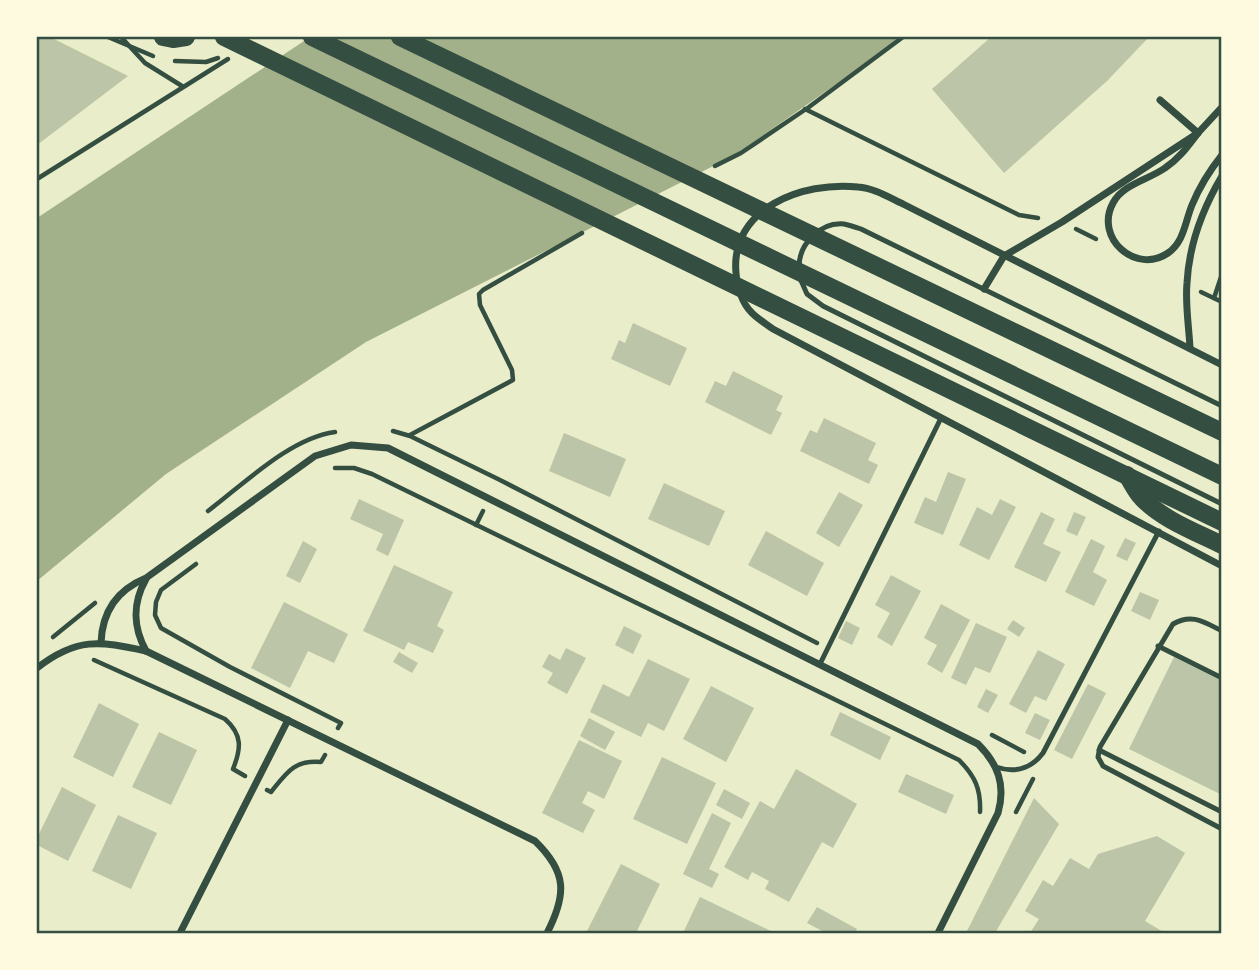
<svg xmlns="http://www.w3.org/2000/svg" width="1259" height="970" font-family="'Golos Text',sans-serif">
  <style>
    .water { fill: #a3b18a }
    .building { fill: #bcc5a7 }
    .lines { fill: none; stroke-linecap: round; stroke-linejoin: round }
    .path { stroke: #344e41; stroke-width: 4.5 }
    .service { stroke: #344e41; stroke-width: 5 }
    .minor { stroke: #344e41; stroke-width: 7 }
    .primary { stroke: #344e41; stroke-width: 18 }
    .neatline { fill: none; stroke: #344e41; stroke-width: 2.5 }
  </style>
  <rect width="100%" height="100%" fill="#e9edc9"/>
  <polygon class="water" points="310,37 900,37 885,50 735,155 366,342 166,474 37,581 37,218"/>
  <g class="building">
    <polygon points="37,37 50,37 128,76 37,145"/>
    <polygon points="991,37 1149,37 1107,81 1004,173 932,89"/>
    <polygon points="633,323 687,348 670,386 611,359 619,340 625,343"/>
    <polygon points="733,371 783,396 776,410 782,413 771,435 705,402 715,381 726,386"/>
    <polygon points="824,418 876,443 868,460 878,465 869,484 800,451 810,430 817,433"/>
    <polygon points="564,433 626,459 610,497 549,471"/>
    <polygon points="948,472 966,479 943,535 914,523 925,497 936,502"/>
    <polygon points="664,483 725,511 709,546 648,519"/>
    <polygon points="839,492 863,505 839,547 816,533"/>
    <polygon points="359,499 404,520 388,556 376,550 383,534 350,519"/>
    <polygon points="1000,499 1016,507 989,560 959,545 977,507 992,515"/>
    <polygon points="1041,512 1055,519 1043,544 1061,552 1046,582 1014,567"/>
    <polygon points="1074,512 1086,517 1077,536 1066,531"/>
    <polygon points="766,531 824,563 807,596 748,565"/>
    <polygon points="1125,538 1136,543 1127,561 1116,556"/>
    <polygon points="1091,539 1105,546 1093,572 1107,580 1094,606 1065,592"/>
    <polygon points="303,541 317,549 300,583 286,576"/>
    <polygon points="394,565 453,592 437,626 444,630 433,653 408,642 404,650 363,631"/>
    <polygon points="891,575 921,591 892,646 877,637 890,613 875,605"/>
    <polygon points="1140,592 1159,600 1150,620 1131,611"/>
    <polygon points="284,602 348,634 334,663 308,651 290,688 251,668"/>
    <polygon points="941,604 970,620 942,673 927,664 937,645 924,638"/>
    <polygon points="1013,620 1025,628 1019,637 1007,629"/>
    <polygon points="846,621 860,628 852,645 838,638"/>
    <polygon points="976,623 1007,637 990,673 975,667 966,685 951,678"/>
    <polygon points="624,626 642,635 633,654 615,645"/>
    <polygon points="566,648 586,658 567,694 547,683 553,673 542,667 549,654 560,660"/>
    <polygon points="1038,650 1065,664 1046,701 1035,696 1026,713 1009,704"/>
    <polygon points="399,652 418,663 412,673 393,662"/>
    <polygon points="1174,657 1222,681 1222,795 1129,749"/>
    <polygon points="648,659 690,679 664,731 648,723 641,737 590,712 603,684 629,697"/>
    <polygon points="1088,684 1106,693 1072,759 1054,750"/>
    <polygon points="711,686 754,708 726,762 683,739"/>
    <polygon points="986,689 998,695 988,713 977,707"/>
    <polygon points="99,703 139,724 113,777 73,757"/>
    <polygon points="840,712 891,737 880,760 830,735"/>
    <polygon points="1035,713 1050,720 1040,740 1025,733"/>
    <polygon points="589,718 615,732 605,750 580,736"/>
    <polygon points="159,732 197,750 171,805 132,787"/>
    <polygon points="579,740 622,761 604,799 588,791 582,803 595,810 583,833 542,813"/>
    <polygon points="662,757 716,783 687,844 633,819"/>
    <polygon points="796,769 857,804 833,848 822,842 789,902 765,889 769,881 752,872 748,880 724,867 760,801 774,809"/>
    <polygon points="906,774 954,795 946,814 898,792"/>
    <polygon points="62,787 96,805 68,861 37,845 37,838"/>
    <polygon points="724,789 750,803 742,819 716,805"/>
    <polygon points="1034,798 1059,824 995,933 966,933"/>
    <polygon points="712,813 731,823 709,869 719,874 712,888 683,874"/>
    <polygon points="118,815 157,833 131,889 92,871"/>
    <polygon points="1157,836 1185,853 1145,921 1165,933 1030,933 1039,919 1025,911 1043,880 1053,886 1070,858 1089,869 1098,854"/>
    <polygon points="621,864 660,884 636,933 586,933"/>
    <polygon points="700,897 775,933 683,933"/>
    <polygon points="817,907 857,929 855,933 826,933 807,923"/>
  </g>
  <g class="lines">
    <g class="path">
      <polyline points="108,37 153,56"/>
      <polyline points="121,37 145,63 182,86"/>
      <polyline points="175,61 206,62 218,58"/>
      <polyline points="805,109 1019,215 1038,218"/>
      <polyline points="715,166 741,153 809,107 903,37"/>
      <polyline points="37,179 228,59"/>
      <polyline points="1076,229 1096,239"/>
      <polyline points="1201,292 1222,302"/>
      <polyline points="1214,298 1222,274"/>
      <polyline points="393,431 410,436 500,480 817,643"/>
      <polyline points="410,435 513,380 512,370 480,305 479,294 483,290 582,233"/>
      <path d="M335,468H354L372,474L959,760C975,776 981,789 980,812"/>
      <path d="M208,511C244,484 290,438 335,432"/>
      <polyline points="476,525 483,511"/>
      <polyline points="196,564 161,590 156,602 155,615 161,628 230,667 341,723 338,728"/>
      <polyline points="53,637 95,603"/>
      <path d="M94,660L225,719C243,735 241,749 233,769L245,776"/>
      <polyline points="992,735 1024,752"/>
      <path d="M267,790L271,792C287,772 294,760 321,762L325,755"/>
      <polyline points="1016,812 1033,779"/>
    </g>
    <g class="service">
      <path d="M799,267C799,244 820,222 844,224C849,225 855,227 861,229L1222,406"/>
      <polyline points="799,276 807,294 823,306 1222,504"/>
      <path d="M1222,631C1204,622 1192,613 1173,624L1100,747L1098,757L1103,766L1222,829"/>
      <polyline points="1158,646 1222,678"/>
      <polyline points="820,664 941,418"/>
      <polyline points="1099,750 1222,812"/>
      <path d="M996,767C1014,773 1031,769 1043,753L1159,531"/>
    </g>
    <g class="minor">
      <polyline points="1160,100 1198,133"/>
      <path d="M1198,133C1188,146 1179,159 1165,168C1148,180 1123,184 1113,203C1094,238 1136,275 1168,253C1184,242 1185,222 1192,205C1199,188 1210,170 1222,155"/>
      <polyline points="984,289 1004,256 1062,222 1198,133 1222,107"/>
      <path d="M1190,348C1189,327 1185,304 1187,283C1189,245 1203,208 1222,176"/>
      <path d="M1222,365L903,204C890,198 874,188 858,187C803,181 730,208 736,273C737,287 742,303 752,313C758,319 766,324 773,329L1222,566"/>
      <path d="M146,579C132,604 133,627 146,651"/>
      <path d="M101,643C102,611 117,590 146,578L315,456L351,445L388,448L978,744C998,764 1006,785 998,813L938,933"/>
      <path d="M37,668C77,637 99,641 146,651L535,841C567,872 567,894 547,933"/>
      <polyline points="180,933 288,720"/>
    </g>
    <g class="primary">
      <polyline points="163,37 173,39 186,37"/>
      <polyline points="224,37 1222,522"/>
      <polyline points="312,37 1222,476"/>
      <polyline points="400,37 1222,432"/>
      <path d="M1127,475C1132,483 1136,492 1142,498C1163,520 1196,532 1222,545"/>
    </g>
  </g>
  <rect width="1259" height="970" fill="none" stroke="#fefae0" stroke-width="77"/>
  <rect x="38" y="38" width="1182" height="894" class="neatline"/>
</svg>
